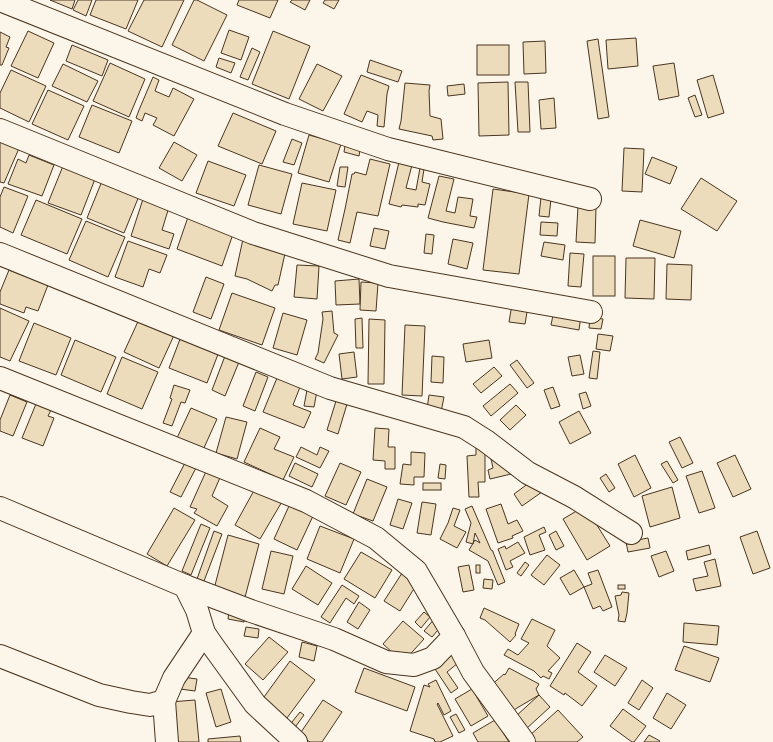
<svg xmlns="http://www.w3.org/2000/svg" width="773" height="742" font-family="'Golos Text',sans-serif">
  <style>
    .building { fill: #ecdcbc; stroke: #4a3520 }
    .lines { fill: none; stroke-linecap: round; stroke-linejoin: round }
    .street-casing { stroke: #4a3520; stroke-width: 24 }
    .street { stroke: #fbf6e9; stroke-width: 22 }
  </style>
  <rect width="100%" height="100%" fill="#fbf6e9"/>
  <g class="building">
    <polygon points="50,0 75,0 72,9"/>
    <polygon points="78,0 92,0 86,16 73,10"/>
    <polygon points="96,0 138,0 126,29 90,15"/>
    <polygon points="144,0 184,0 162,47 128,31"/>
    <polygon points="194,0 197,0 227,15 204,61 172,45"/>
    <polygon points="239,0 278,0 270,18 237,5"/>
    <polygon points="292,0 310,0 305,10 290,2"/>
    <polygon points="325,0 339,0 334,9 323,3"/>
    <polygon points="229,30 249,37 241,60 221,53"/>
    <polygon points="28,31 54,43 38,78 11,66"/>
    <polygon points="273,31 310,46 289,99 252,84"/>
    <polygon points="0,32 10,37 6,47 9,48 2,65 0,65"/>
    <polygon points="636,38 638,66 608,69 606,40"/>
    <polygon points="598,39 609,117 598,119 587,41"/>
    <polygon points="545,41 546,73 524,74 523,42"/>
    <polygon points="72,45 108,60 102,76 66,61"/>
    <rect x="477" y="45" width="32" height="30"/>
    <polygon points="252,48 260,52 248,80 240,77"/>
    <polygon points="219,58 235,63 231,73 216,67"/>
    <polygon points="370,60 402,71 398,82 367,72"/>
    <polygon points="110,63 145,79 129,117 93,101"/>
    <polygon points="674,63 679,96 659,100 653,66"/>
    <polygon points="63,64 98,81 87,102 52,86"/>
    <polygon points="317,64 342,76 323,111 299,99"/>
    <polygon points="11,70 46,86 29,122 0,108 0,93"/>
    <polygon points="361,75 389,86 387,94 384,127 377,126 378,115 367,111 362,122 344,114"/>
    <polygon points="713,75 724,113 708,118 697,80"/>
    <polygon points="153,77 159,80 155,91 169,97 173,88 194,99 174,136 153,125 157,118 145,113 142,121 136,118 139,110"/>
    <polygon points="508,82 509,135 479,136 478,83"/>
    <polygon points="515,82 528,82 530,132 518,132"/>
    <polygon points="405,83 430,85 429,91 430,116 441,119 443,139 433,140 432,136 399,129 401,121"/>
    <polygon points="464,84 465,94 448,96 447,86"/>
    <polygon points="48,90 84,106 68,140 32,124"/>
    <polygon points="695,95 702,115 695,117 688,98"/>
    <polygon points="554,98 556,128 541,129 539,100"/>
    <polygon points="92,105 132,121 119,153 79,137"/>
    <polygon points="233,113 276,131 262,164 218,146"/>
    <polygon points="309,135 341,144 329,182 298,173"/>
    <polygon points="0,138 20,146 4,183 0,182"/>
    <polygon points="292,139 302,143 294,165 283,162"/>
    <polygon points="174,142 197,155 182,181 159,168"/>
    <polygon points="345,146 360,150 359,156 344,152"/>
    <polygon points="624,148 644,149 642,192 622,191"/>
    <polygon points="29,155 54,165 42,196 8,184 18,159 26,163"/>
    <polygon points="652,157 677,167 670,184 645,174"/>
    <polygon points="370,159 390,164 378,216 357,212 350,243 338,240 345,209 352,174 354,174 355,172 366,175"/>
    <polygon points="208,161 246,175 234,206 196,193"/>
    <polygon points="399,162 412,165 406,188 416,190 420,168 424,169 422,182 430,184 425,205 418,204 418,207 402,205 401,207 389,204"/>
    <polygon points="259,165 292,174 281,214 248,205"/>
    <polygon points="63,166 95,179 81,215 48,203"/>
    <polygon points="340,167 348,167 345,187 337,186"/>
    <polygon points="439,176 454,179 446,211 455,213 458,197 473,199 470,216 477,217 474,228 443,222 428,218"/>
    <polygon points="701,178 737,201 717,231 681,209"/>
    <polygon points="102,181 139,196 124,233 87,218"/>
    <polygon points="302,183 336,190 327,231 293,224"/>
    <polygon points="4,187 28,196 13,233 0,227 0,197"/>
    <polygon points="493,189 529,194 519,274 483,270"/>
    <polygon points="541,197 551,199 549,217 539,216"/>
    <polygon points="143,199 169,207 162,230 174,234 169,249 131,236"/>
    <polygon points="36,200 82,219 67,254 21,235"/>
    <polygon points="578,206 596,207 595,243 576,242"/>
    <polygon points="188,217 233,234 222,266 177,249"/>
    <polygon points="640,220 681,231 674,258 633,246"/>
    <polygon points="86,221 125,237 108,277 69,260"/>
    <polygon points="541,222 558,223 557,236 540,235"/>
    <polygon points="374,228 389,231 385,249 370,246"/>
    <polygon points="426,234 434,235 432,254 424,253"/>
    <polygon points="243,239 286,249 278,285 275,285 272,291 247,279 235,276"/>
    <polygon points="453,239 473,243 467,269 448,264"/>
    <polygon points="128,241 167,255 160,273 149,269 143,287 115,277"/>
    <polygon points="544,242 565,245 563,260 541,256"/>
    <polygon points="570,253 584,254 581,287 568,286"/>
    <rect x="593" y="256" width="22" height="40"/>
    <polygon points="626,258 655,258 654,299 625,298"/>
    <polygon points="667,264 692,265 691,300 666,299"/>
    <polygon points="297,265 319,266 317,299 294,297"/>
    <polygon points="9,270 48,285 38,311 26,307 24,313 0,304 0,292"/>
    <polygon points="206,277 224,284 211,319 193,312"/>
    <polygon points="359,279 360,304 336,305 335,281"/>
    <polygon points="361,282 378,283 376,311 360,310"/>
    <polygon points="232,293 275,308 262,345 219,330"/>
    <polygon points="512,304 528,306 525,324 509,322"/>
    <polygon points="0,308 29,321 10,361 0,357"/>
    <polygon points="554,310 581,315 579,330 551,325"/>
    <polygon points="332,311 334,333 338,335 324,363 315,359 318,353 323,319 322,312"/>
    <polygon points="283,313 307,320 297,355 273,348"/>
    <polygon points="141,315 176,331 159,368 124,352"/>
    <polygon points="590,317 603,319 601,329 589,328"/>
    <polygon points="362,318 363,348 356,348 355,319"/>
    <polygon points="369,319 385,320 384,384 368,384"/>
    <polygon points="34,323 71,338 56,375 19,361"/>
    <polygon points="405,325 425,326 422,396 402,395"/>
    <polygon points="182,334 220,349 207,383 169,368"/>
    <polygon points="598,334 613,336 610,351 596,349"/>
    <polygon points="75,340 116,357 101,392 61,375"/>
    <polygon points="489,340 492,358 466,362 463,344"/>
    <polygon points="593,351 600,352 597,379 589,378"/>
    <polygon points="354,352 357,377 342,379 339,354"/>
    <polygon points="580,355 584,374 572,376 568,357"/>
    <polygon points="225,356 239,362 225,396 212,390"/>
    <polygon points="432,356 444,357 443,383 431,382"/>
    <polygon points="122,357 158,372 142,409 107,394"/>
    <polygon points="517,360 534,383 527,388 510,365"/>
    <polygon points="494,367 502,376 481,393 473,384"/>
    <polygon points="256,372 268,377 255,411 243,406"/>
    <polygon points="277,378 300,387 293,405 311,412 304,428 263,412"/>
    <polygon points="510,384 518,393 491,416 483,406"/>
    <polygon points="174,385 190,390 185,403 181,402 172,426 163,423 172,399 170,398"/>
    <polygon points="553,387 560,406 551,409 544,390"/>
    <polygon points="307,390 317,391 314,407 304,406"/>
    <polygon points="586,392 591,406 583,409 579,394"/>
    <polygon points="10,395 27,402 13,436 0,431 0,420"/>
    <polygon points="429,395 444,397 441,412 427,409"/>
    <polygon points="38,399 52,408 48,416 54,418 43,446 22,438"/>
    <polygon points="336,401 347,404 338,434 327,430"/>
    <polygon points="516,405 526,415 510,430 500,420"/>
    <polygon points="191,408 217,419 203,450 177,438"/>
    <polygon points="579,411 591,433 570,444 559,422"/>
    <polygon points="226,417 247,422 237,459 216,453"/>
    <polygon points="260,428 280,437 274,449 294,457 283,480 244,462"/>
    <polygon points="375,428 389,429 388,447 395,447 395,469 385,469 385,461 373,460"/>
    <polygon points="680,437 693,463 682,468 669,442"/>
    <polygon points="476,444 485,444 485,482 478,482 479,497 469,497 467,456 476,455"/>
    <polygon points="301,447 317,455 320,447 329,451 320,468 296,457"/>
    <polygon points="411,452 425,453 424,477 414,477 414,485 400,484 403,464 411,465"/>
    <polygon points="499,453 501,466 508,465 511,474 490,479 488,470 493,468 490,454"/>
    <polygon points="635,455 651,488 634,497 618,464"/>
    <polygon points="735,455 751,489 733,497 717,463"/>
    <polygon points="187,459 198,464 181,497 170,492"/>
    <polygon points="667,461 678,480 673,483 661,464"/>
    <polygon points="295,463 318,474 312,487 289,476"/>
    <polygon points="340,463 361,472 346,505 325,496"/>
    <polygon points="440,464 446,465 445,479 438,478"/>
    <polygon points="208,467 222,473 212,496 228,506 217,526 194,513 197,509 190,507"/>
    <polygon points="702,471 715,508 699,513 686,476"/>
    <polygon points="606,474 615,488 609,492 600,478"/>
    <polygon points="367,479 387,487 373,521 353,514"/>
    <polygon points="533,480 542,492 522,506 514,494"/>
    <rect x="423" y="483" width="18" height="7"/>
    <polygon points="257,485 283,500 260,539 235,525"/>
    <polygon points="672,487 680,518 650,527 642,496"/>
    <polygon points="398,499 412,503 403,529 390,525"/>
    <polygon points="422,502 436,504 431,535 417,533"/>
    <polygon points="501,504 508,524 517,520 523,531 512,536 513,538 498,543 486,509"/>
    <polygon points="289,506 313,516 297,550 274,539"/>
    <polygon points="472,506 491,550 493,551 493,552 505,582 498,585 488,561 469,550 475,540 480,543 475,533 473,544 466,542 471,523 465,509"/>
    <polygon points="585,506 610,546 587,560 563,519"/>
    <polygon points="174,508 195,520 167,566 147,554"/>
    <polygon points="453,508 460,510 454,526 466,532 457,548 440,539 448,523"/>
    <polygon points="201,524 210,528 191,575 182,571"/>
    <polygon points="320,526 354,539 340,573 307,559"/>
    <polygon points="544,527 546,532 539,535 545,550 530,555 524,537"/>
    <polygon points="214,531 222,534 204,581 197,579"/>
    <polygon points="556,531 564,546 556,550 549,535"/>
    <polygon points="757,531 770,568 753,574 740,537"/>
    <polygon points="228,535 259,544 244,601 213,593"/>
    <polygon points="648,538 650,548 628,552 626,542"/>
    <polygon points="518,542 525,553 510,561 513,567 506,570 498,549 505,546 506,549"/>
    <polygon points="709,545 711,554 688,560 686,551"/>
    <polygon points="271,551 293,556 284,594 262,589"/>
    <polygon points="666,551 674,571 659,577 651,556"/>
    <polygon points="361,552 392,570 375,598 344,579"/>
    <polygon points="547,555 560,565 544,585 531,575"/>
    <polygon points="715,559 721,586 696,591 693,579 708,576 704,562"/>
    <polygon points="525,562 529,565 521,576 517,573"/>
    <polygon points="469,565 474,590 463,592 458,567"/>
    <rect x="476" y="565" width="4" height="8"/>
    <polygon points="306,566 332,583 318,605 292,589"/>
    <polygon points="404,570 420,579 400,611 384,601"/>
    <polygon points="574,570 584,587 570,595 560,578"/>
    <polygon points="598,570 612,607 603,611 600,606 593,609 584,587 592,584 588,573"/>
    <polygon points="484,579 493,580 492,589 483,588"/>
    <polygon points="342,585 359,596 354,604 346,598 330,623 321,617"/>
    <rect x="618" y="585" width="7" height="4"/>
    <polygon points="622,592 629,593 627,613 625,622 618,621 619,615 615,596 621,595"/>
    <polygon points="359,602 370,610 358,629 347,622"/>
    <polygon points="484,608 519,624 515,634 516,635 510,642 485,620 480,618"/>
    <polygon points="229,611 245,614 244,622 228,619"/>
    <polygon points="424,612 430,617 421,628 415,622"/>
    <polygon points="435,618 443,624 432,637 424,631"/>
    <polygon points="532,619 555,630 547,646 560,658 548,671 552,673 549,679 543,676 541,678 534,671 504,655 508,649 518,655 529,643 521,639"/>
    <polygon points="403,621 424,639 403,662 383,644"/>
    <polygon points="684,623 719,626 717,645 683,642"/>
    <polygon points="246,627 259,629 258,638 244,636"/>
    <polygon points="269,637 288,652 263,680 245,664"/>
    <polygon points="302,642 317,646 314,661 299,657"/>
    <polygon points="577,643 591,652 578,672 597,686 582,706 565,693 564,695 550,686"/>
    <polygon points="684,646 719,658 710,682 675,670"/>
    <polygon points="451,653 458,663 447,672 458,688 451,693 433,666"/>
    <polygon points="605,655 627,668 615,686 594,672"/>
    <polygon points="290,661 315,680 284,722 259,704"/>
    <polygon points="364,668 415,687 407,711 355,692"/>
    <polygon points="509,668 539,684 536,689 539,695 517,708 510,713 489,687 504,674 505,675"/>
    <polygon points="182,677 197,679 195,691 180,689"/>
    <polygon points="436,680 451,711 444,715 438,703 437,704 453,736 440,742 435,742 434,739 410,731 424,685 430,687 428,684"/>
    <polygon points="642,680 653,688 639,710 628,703"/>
    <polygon points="221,689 231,722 216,727 206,693"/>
    <polygon points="472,689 488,716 471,726 455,699"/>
    <polygon points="667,693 686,705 671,729 653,718"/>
    <polygon points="539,695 550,707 526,729 515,717"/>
    <polygon points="195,700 199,742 173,742 170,702"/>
    <polygon points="323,700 342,712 322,742 310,742 299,735"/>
    <polygon points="623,709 646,726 634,742 632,742 610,726"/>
    <polygon points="558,710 583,737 577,742 532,742 528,737"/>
    <polygon points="300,712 304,715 293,730 288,727"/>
    <polygon points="456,714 465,730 459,733 450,717"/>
    <polygon points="495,720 509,742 478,742 473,733"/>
    <polygon points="649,735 660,741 659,742 644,742"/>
    <polygon points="240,736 241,742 208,742 208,739"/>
  </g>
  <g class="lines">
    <g class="street-casing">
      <g id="street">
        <polyline points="0,0 285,114 388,149 590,199"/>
        <polyline points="0,130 253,233 389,276 591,312"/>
        <polyline points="0,254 330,388 464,427 486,441 528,473 574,497 631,533"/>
        <polyline points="0,378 306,501 376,538 416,571 454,636 473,672 524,742"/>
        <polyline points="0,508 185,586 197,610 204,633 213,646 255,704 296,742"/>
        <polyline points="185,586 251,611 334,639 386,662 414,665 433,658 454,636"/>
        <polyline points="0,656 99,695 131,702 150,705 164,701 174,678 204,633"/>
        <polyline points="164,701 167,742"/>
      </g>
    </g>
    <use href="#street" class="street"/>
  </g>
</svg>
